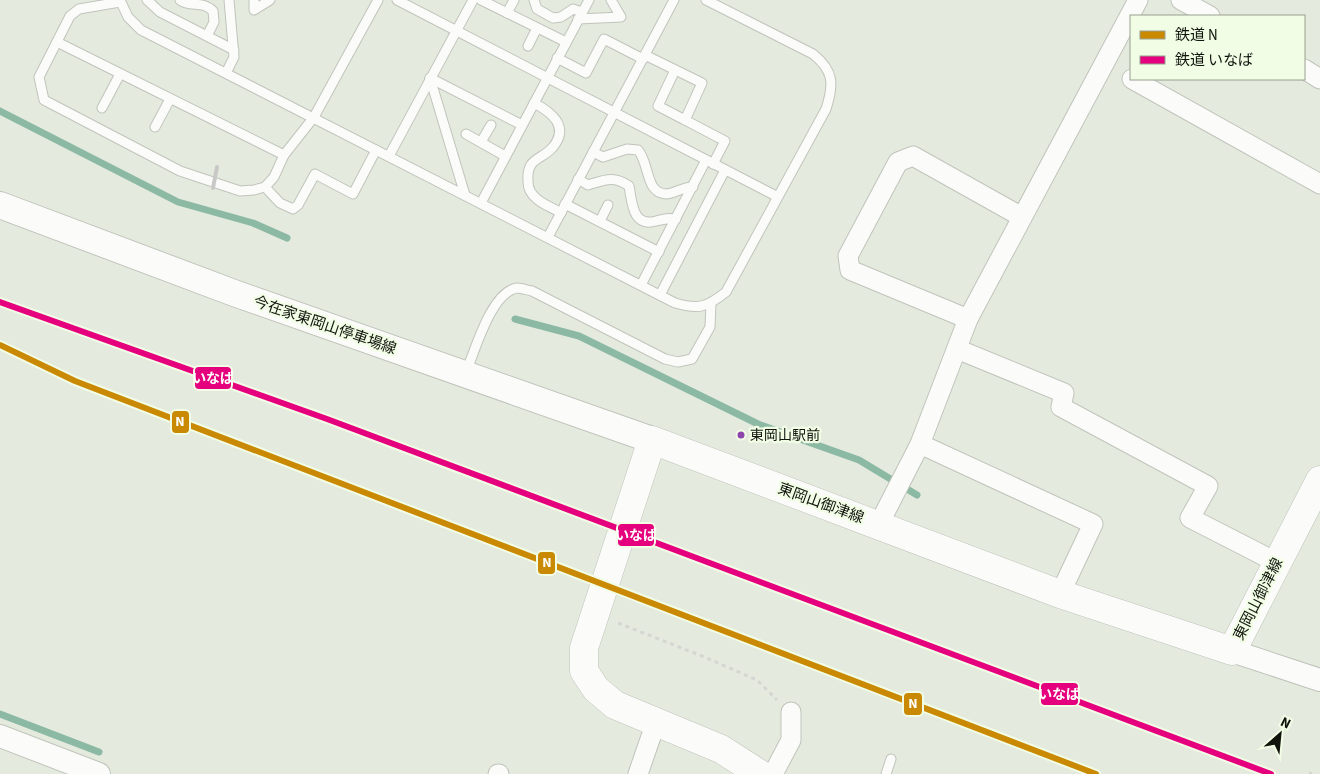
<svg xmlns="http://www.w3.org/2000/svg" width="1320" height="774" font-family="'Source Sans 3','Noto Sans JP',sans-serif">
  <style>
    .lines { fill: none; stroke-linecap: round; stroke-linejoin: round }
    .stream { stroke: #8cb9a3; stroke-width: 7 }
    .service-casing { stroke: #c0c4bb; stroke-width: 11 }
    .minor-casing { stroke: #c0c4bb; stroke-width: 21 }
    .tertiary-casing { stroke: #c0c4bb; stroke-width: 24 }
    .secondary-casing { stroke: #c0c4bb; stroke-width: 28 }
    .primary-casing { stroke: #c0c4bb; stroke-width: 29 }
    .path { stroke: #d5d6d2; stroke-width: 3; stroke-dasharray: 4 4; stroke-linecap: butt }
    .service { stroke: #fbfcfa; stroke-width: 9 }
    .minor { stroke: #fbfcfa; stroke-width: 19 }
    .tertiary { stroke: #fbfcfa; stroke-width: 22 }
    .secondary { stroke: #fbfcfa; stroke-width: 26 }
    .primary { stroke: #fbfcfa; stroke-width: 28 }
    .rail { stroke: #c8c9c6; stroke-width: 4 }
    .rail-1-casing { stroke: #f2fde6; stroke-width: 10 }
    .rail-2-casing { stroke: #f2fde6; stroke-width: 10 }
    .rail-1 { stroke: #c98902; stroke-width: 6 }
    .rail-2 { stroke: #e5007d; stroke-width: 6 }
    .bus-dot { fill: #8e44ad; stroke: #f2fde6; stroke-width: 2 }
    .labels { text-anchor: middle; stroke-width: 4.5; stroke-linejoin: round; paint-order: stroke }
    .bus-label { font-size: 14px; fill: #10140c; stroke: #f2fde6; text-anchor: start }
    .street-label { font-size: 15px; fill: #10140c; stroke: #f2fde6 }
    .line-badge { stroke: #f2fde6; stroke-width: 2 }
    .badge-label { font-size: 14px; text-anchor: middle; font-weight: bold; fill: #fff }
  </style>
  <rect width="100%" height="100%" fill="#e4eade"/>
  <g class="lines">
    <g class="stream">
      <polyline points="0,111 178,202 253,223 287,238"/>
      <polyline points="515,319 579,336 758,424 859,460 917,495"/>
      <polyline points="0,714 99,752"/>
    </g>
    <g class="service-casing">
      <g id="service">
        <path d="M120,0L128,17L141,30L675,303C699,310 707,307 726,292L826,109C834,84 834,71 813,54L706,0"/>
        <polyline points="147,0 160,12 234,50"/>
        <path d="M180,0C191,8 202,0 213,11L214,22L207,36"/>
        <polyline points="254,0 254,10 270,0"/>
        <polyline points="397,0 776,196"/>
        <polyline points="481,0 566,42"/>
        <polyline points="534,0 537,9 553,18 561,17 573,9 582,12"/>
        <polyline points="120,2 79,9 70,16 39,77 44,100 180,171 240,191 254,190 265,187 274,177 284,155 314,117 378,0"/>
        <polyline points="507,13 514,0"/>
        <polyline points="578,19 621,17 611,0"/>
        <polyline points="57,42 284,155"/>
        <polyline points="528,46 537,28"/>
        <polyline points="645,55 702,83 685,120 725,141 713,164"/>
        <polyline points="557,58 586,73 604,39 643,59"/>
        <polyline points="675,70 658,106 685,120"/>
        <polyline points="226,73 234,57 229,0"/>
        <polyline points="430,78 465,195"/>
        <polyline points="430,78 522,125"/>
        <path d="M534,103C551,112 570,126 553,147C541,161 526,157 528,182C528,189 532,195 537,199C544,205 553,208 561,213"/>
        <polyline points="102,108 120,74"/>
        <polyline points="155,127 170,99"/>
        <polyline points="466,134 505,156"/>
        <polyline points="481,142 491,125"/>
        <path d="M593,152L603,157L627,149L638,150C650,164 645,193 666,194C674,194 682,187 693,187"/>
        <polyline points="389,156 473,0"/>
        <path d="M578,179L588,185C604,180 614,175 629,186C632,201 632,228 656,221C664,219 667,218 676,219"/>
        <polyline points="265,187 280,203 293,209 298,205 315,174 353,194 376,150"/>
        <polyline points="481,203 589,0"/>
        <polyline points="565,204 659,252"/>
        <polyline points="600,221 608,205"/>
        <polyline points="548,237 674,0"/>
        <polyline points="641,285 706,160"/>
        <polyline points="660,295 725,170"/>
        <path d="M466,372C475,351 491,292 517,288C521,288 527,290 532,291L665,359L678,362L692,359L710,327L711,303"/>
        <polyline points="886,774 891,759"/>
      </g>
    </g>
    <g class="minor-casing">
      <g id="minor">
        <polyline points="1181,0 1210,16"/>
        <polyline points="1304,69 1320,79"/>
        <polyline points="1132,79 1320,184"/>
        <polyline points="968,319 850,270 848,256 898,162 913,156 1022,217"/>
        <polyline points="957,349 1064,393 1061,407 1208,486 1190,518 1276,562"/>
        <polyline points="920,444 1093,524 1060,594"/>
        <polyline points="879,524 920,444 968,319 1138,0"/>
        <polyline points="498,774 499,774"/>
        <polyline points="638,774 656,722"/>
        <polyline points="773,774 791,740 791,712"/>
      </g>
    </g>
    <g class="tertiary-casing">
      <g id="tertiary">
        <polyline points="1232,651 1320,680"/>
        <polyline points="0,736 99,774"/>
      </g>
    </g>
    <g class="secondary-casing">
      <polyline id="secondary" points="0,205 234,293 652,440"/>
    </g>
    <g class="primary-casing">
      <polyline id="primary" points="760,774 721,749 615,705 596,689 584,671 584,648 652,440 1060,594 1232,651 1320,480"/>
    </g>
    <g class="path">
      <polyline points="618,623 702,656 757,680 777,700"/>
      <polyline points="1309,773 1312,774"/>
    </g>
    <use href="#service" class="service"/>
    <use href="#minor" class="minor"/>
    <use href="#tertiary" class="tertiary"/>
    <use href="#secondary" class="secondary"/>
    <use href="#primary" class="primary"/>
    <polyline class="rail" points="213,188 217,167"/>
    <g class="rail-1-casing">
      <polyline id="rail-1" points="0,345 75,381 1096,774"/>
    </g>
    <g class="rail-2-casing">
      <polyline id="rail-2" points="0,302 327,419 1271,774"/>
    </g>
    <use href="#rail-1" class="rail-1"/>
    <use href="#rail-2" class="rail-2"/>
  </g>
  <circle class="bus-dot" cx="741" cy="435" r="4.5"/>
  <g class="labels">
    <g class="bus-label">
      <text x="750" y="440">東岡山駅前</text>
    </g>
    <g class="street-label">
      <text transform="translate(325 325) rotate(19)" y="5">今在家東岡山停車場線</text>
      <text transform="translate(821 503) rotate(20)" y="5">東岡山御津線</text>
      <text transform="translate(1258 599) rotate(-63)" y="5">東岡山御津線</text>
    </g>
  </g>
  <g class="line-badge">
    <rect x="194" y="366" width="38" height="24" rx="5" fill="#e5007d"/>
    <rect x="171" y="410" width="19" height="24" rx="5" fill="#c98902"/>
    <rect x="617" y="523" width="38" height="24" rx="5" fill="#e5007d"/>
    <rect x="537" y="551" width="19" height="24" rx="5" fill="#c98902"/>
    <rect x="1040" y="682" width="39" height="24" rx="5" fill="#e5007d"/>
    <rect x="903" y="692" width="20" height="24" rx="5" fill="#c98902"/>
  </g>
  <g class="badge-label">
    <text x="213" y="383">いなば</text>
    <text x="180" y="426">N</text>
    <text x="636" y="540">いなば</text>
    <text x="547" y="567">N</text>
    <text x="1059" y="699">いなば</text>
    <text x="913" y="708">N</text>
  </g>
  <rect x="1130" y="15" width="175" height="65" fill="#f2fde6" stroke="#98a08f"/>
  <rect x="1140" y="31" width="25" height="8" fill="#c98902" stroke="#98a08f"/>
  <text x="1175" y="40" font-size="15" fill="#10140c">鉄道 N</text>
  <rect x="1140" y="56" width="25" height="8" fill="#e5007d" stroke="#98a08f"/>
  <text x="1175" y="65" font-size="15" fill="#10140c">鉄道 いなば</text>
  <g transform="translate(1280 734) rotate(27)" stroke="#f2fde6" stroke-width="4" paint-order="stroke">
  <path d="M0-4L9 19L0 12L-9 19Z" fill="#10140c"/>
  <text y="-8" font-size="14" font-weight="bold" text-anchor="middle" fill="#10140c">N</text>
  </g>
</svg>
